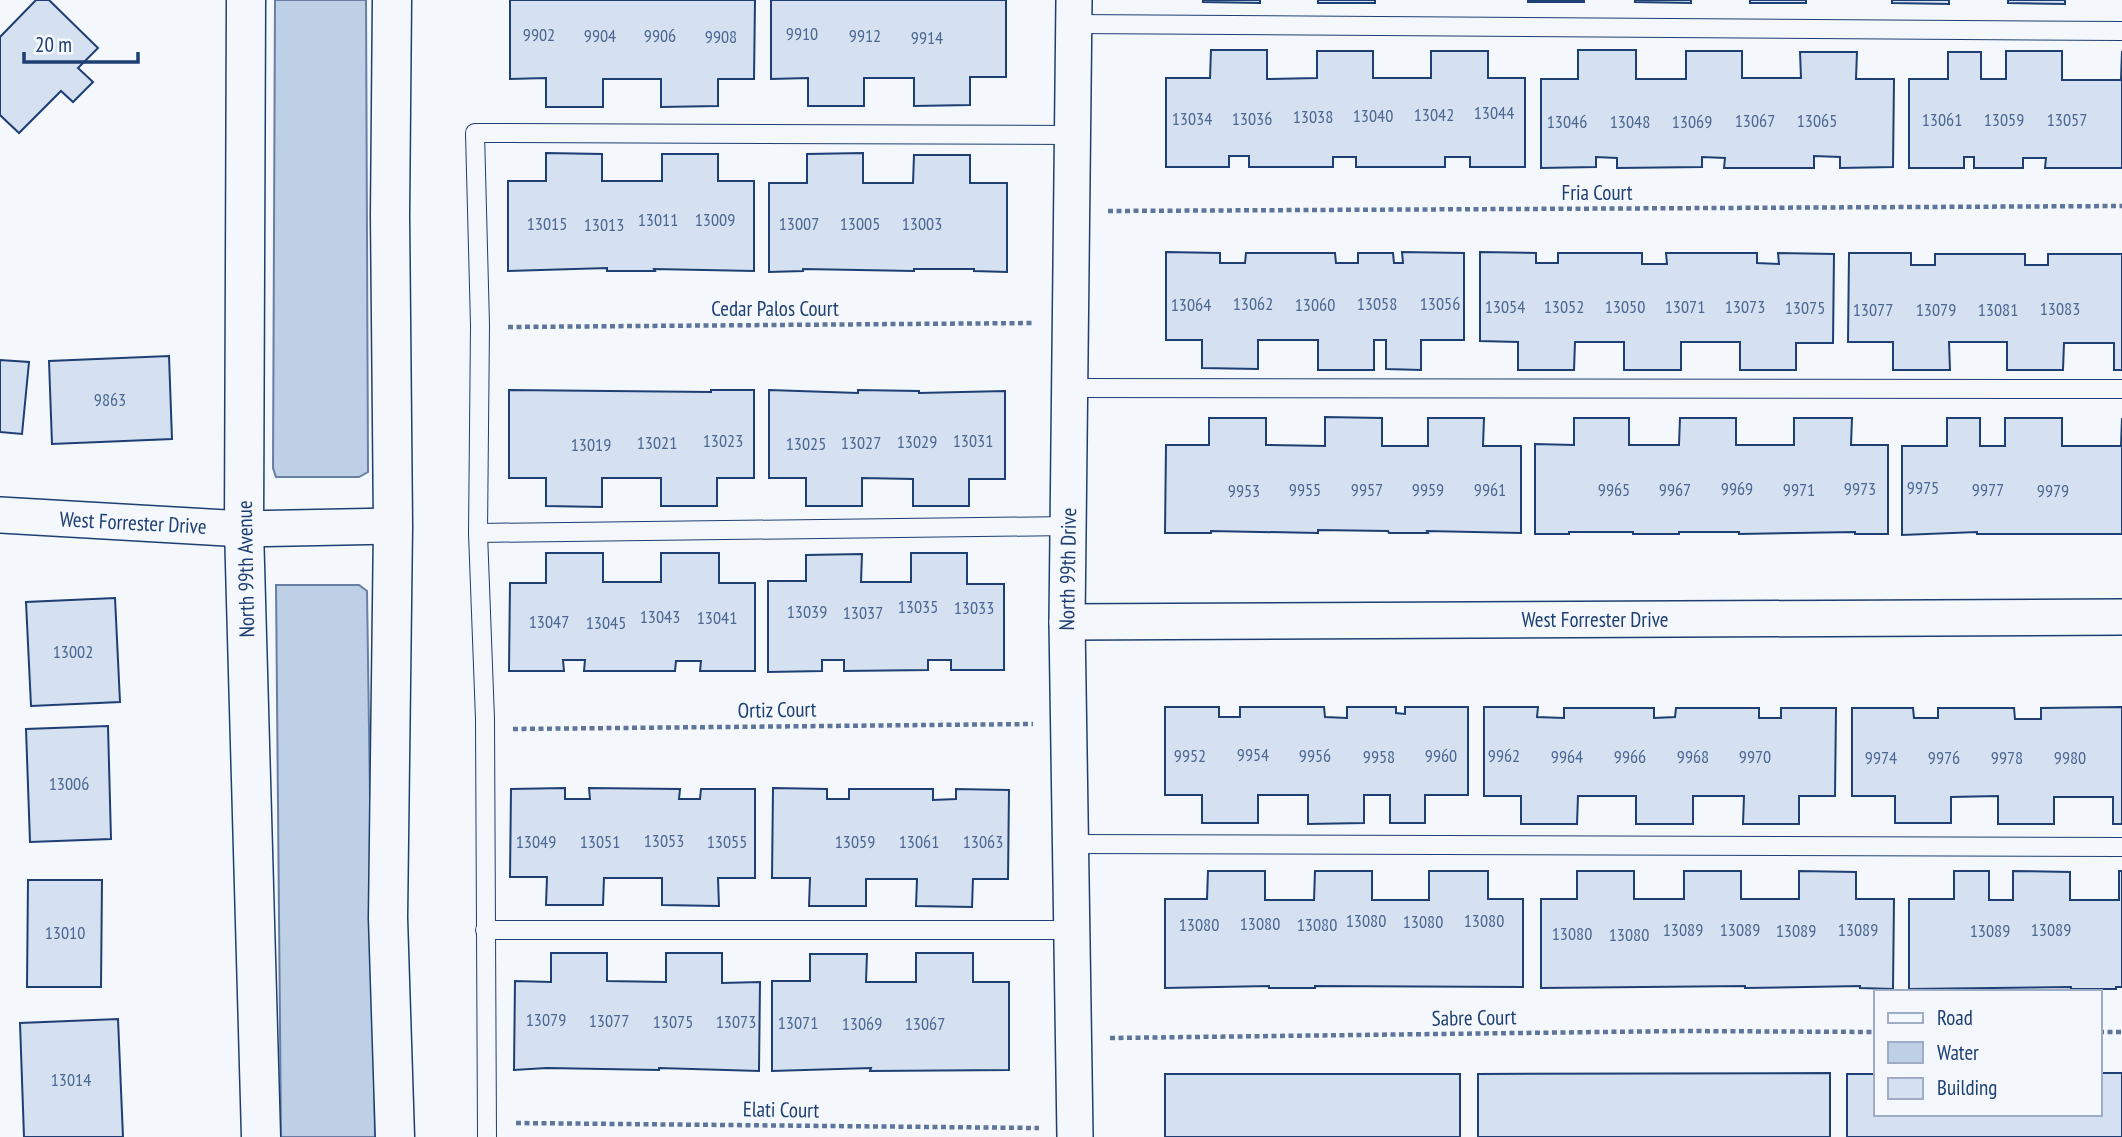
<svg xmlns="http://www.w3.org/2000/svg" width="2122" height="1137" font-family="'PT Sans Narrow',sans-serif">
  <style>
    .water { fill: #bed0e5; stroke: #687fa3; stroke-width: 2 }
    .building { fill: #d5e0f0; stroke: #1d3f73; stroke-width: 2 }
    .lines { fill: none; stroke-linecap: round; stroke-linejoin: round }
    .service-casing { stroke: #1d3f73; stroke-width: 20 }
    .minor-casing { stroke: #1d3f73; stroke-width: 38 }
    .secondary-casing { stroke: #1d3f73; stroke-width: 41 }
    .path { stroke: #5e769c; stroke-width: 4.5; stroke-dasharray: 5 3.5; stroke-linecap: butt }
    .service { stroke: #f4f7fb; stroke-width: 18 }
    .minor { stroke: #f4f7fb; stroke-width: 35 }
    .secondary { stroke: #f4f7fb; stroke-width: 38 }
    .labels { text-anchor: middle; stroke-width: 5; stroke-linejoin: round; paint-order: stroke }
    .number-label { font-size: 18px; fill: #4b6792 }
    .street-label { font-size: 21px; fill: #1d3f73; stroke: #f4f7fb }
  </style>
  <rect width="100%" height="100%" fill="#f4f7fb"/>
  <g class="water">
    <polygon points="275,0 366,0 368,472 359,477 276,477 273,468"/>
    <polygon points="276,585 359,585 367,591 375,1137 281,1137"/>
  </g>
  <g class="building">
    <polygon points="36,0 49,0 98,48 78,68 93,82 73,102 61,91 19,133 0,115 0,37"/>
    <polygon points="510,0 755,0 754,79 718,79 718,106 661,107 661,79 603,79 603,107 546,107 546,78 510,79"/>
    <polygon points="771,0 1006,0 1006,77 970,77 970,105 914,106 914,78 864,78 864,106 808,106 808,78 771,79"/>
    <polygon points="1203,0 1260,0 1260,3 1203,2"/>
    <rect x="1318" y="0" width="57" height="3"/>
    <rect x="1528" y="0" width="56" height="2"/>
    <polygon points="1635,0 1691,0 1691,3 1635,2"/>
    <rect x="1750" y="0" width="56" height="3"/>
    <polygon points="1892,0 1949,0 1949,4 1892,3"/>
    <polygon points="2008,0 2065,0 2065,4 2008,3"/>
    <polygon points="1211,50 1267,50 1267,79 1317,78 1317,51 1373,51 1373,78 1431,78 1431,51 1488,51 1488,78 1525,78 1525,167 1470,167 1470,157 1445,157 1445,167 1356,167 1356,157 1333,157 1333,167 1249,167 1249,156 1229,156 1229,167 1166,167 1166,78 1210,78"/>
    <polygon points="1578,50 1636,50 1636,79 1686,79 1686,51 1742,51 1742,78 1801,78 1800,52 1857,52 1856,79 1894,79 1893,167 1840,168 1840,157 1814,156 1814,168 1724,168 1725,158 1702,157 1702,167 1617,168 1617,158 1596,157 1596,167 1541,168 1541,79 1578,79"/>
    <polygon points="2006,51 2062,51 2062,80 2121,80 2122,51 2122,168 2045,168 2046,158 2023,158 2023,168 1974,168 1974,157 1964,157 1964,168 1909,168 1909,79 1948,79 1948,52 1981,52 1981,79 2006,79"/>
    <polygon points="546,153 602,154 602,181 662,181 662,154 718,154 718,181 754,181 754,271 654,269 655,271 607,271 607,268 508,271 508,181 546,181"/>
    <polygon points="863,153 863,183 913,183 914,155 970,155 970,183 1007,183 1007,272 974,271 974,269 914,269 914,271 803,269 803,271 769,272 769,183 807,183 807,154"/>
    <polygon points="1166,252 1220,253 1220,263 1245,263 1246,253 1335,253 1336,263 1358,263 1358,253 1393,253 1394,263 1403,263 1402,252 1464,253 1464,340 1421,340 1421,370 1386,369 1386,340 1374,340 1374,370 1318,370 1318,340 1258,340 1258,369 1202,368 1202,340 1166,340"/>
    <polygon points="1480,252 1536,253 1536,263 1558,263 1558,253 1642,253 1642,264 1667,264 1666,253 1757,253 1757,263 1779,264 1778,253 1834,254 1833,343 1796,343 1796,370 1740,370 1740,342 1681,342 1681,370 1624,370 1624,342 1575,342 1574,370 1518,370 1518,342 1480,341"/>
    <polygon points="1849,253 1911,253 1911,265 1935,265 1935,254 2025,254 2025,265 2048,265 2048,254 2122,254 2122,370 2114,370 2114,343 2064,343 2063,370 2007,370 2007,342 1949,342 1950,370 1893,370 1893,342 1848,342"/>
    <polygon points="169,356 172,439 52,444 49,361"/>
    <polygon points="0,360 29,362 22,434 0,432"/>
    <polygon points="509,390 711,392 711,390 754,390 754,478 717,478 717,506 661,506 661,478 602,478 602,507 546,506 546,478 509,478"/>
    <polygon points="769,390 858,393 858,390 919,391 919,393 1005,391 1005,479 969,479 969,506 913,506 913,479 862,478 862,506 806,506 806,478 769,478"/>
    <polygon points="1325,417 1382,418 1382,446 1428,446 1428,418 1484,418 1483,446 1521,446 1521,533 1427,531 1428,533 1389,533 1388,531 1318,530 1318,533 1211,531 1211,533 1165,533 1166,445 1209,445 1209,418 1266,418 1266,445 1325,446"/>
    <polygon points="1574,418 1629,418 1629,445 1679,445 1680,418 1736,418 1736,445 1794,445 1794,418 1852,418 1851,445 1888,445 1888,534 1855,534 1855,532 1739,534 1739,532 1679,532 1679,534 1633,534 1633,532 1569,532 1569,534 1535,534 1535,444 1574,445"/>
    <polygon points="1947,418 1980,418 1980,446 2005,446 2005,418 2062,418 2062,446 2121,446 2122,418 2122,534 1977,534 1977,532 1902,535 1902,446 1947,446"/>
    <polygon points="546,553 603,553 603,582 661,582 661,553 719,553 719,583 755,583 755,671 700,671 701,661 676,661 675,671 584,671 585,660 563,660 564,671 509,671 510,583 546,583"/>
    <polygon points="911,553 967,553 967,584 1004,584 1004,670 951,670 951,660 928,660 928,670 844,671 844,660 822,660 822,671 768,672 768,581 806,581 806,555 862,554 861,582 911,582"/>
    <polygon points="115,598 120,702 31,706 26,602"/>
    <polygon points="1165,707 1219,707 1219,717 1240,717 1240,707 1324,707 1325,717 1347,718 1347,707 1396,707 1396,713 1405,714 1405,707 1468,707 1468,795 1425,795 1425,823 1390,823 1390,795 1364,795 1364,823 1308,824 1308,795 1258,795 1258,823 1202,823 1202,795 1165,795"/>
    <polygon points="1484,707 1538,707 1537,717 1564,718 1564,708 1654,708 1654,718 1675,717 1676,708 1759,708 1759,718 1781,718 1781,708 1836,708 1835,796 1799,796 1799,824 1743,824 1744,796 1693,796 1693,824 1636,824 1636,796 1578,796 1577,824 1521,824 1521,796 1484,796"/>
    <polygon points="2122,707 2122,824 2113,824 2113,797 2054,797 2054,824 1998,824 1998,796 1951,797 1951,823 1895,823 1895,796 1852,796 1852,708 1913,708 1914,718 1938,718 1938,708 2014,708 2015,719 2041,719 2041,708"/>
    <polygon points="108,726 111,839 30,842 26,729"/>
    <polygon points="565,788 565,799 590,799 589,788 680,789 679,799 700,799 701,789 755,789 755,878 718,878 719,906 662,905 662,878 604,878 603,905 546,905 547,877 510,877 511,789"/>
    <polygon points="773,788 827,789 827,799 849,799 849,789 933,789 933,800 956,799 956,789 1009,790 1008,879 973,879 972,907 916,906 917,879 866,879 866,906 809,906 810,878 772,878"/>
    <polygon points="1208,871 1265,871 1265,900 1314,900 1315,871 1372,871 1372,900 1429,900 1429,871 1488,871 1488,899 1523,899 1523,987 1315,986 1315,988 1269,988 1269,986 1165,988 1165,899 1207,899"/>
    <polygon points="1577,871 1634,871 1634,899 1684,899 1684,871 1741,871 1741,899 1799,899 1799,871 1856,872 1856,899 1894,899 1893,989 1860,988 1860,986 1745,988 1745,986 1541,988 1541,899 1577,899"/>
    <polygon points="1954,871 1989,871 1989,900 2013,900 2013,871 2070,872 2070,900 2119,900 2119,871 2122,871 2122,987 2116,987 2116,989 2071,989 2071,987 1909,989 1909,899 1954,899"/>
    <polygon points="28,880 102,880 101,987 27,987"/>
    <polygon points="551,953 607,953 607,981 666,982 666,953 722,953 722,983 760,982 759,1071 659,1068 659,1070 547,1068 514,1070 515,981 551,982"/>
    <polygon points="916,953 973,953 973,982 1009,982 1009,1070 870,1071 871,1068 772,1071 772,981 810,981 810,954 867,954 866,982 916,982"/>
    <polygon points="118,1019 123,1137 24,1137 20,1023"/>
    <polygon points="1830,1073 1830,1137 1478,1137 1478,1074"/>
    <polygon points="2099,1073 2122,1073 2122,1137 1847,1137 1847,1074 1875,1074 1875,1114 2099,1114"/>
    <rect x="1165" y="1074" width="295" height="63"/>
  </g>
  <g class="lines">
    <g class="service-casing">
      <g id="service">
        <polyline points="1074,24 2122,31"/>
        <polyline points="1070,388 2122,389"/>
        <polyline points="478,533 1069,526"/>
        <polyline points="1071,844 2122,847"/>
        <polyline points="485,930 1072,930"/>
        <polyline points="487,1137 485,719 478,533 480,325 475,133 1073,135"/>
      </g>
    </g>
    <g class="minor-casing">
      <g id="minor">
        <polyline points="1074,0 1067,622 1075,1137"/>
        <polyline points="0,515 244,529 393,526"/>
        <polyline points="1067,622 2122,617"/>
      </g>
    </g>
    <g class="secondary-casing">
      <g id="secondary">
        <polyline points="246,0 244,529 261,1137"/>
        <polyline points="392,0 390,215 393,526 388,918 395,1137"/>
      </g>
    </g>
    <g class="path">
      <polyline points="1108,211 2122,206"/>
      <polyline points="508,327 1035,323"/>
      <polyline points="513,729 1033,724"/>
      <polyline points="2099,1032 2122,1032"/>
      <polyline points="1110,1038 1682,1031 1875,1032"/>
      <polyline points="516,1123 1039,1128"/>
    </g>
    <use href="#service" class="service"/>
    <use href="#minor" class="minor"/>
    <use href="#secondary" class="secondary"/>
  </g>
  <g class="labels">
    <g class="number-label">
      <text x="802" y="40">9910</text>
      <text x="539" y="41">9902</text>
      <text x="600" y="42">9904</text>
      <text x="660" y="42">9906</text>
      <text x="865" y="42">9912</text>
      <text x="721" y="43">9908</text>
      <text x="927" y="44">9914</text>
      <text x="1494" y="119">13044</text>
      <text x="1434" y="121">13042</text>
      <text x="1373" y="122">13040</text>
      <text x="1313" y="123">13038</text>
      <text x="1192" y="125">13034</text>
      <text x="1252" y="125">13036</text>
      <text x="1942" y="126">13061</text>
      <text x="2004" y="126">13059</text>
      <text x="2067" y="126">13057</text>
      <text x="1755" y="127">13067</text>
      <text x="1817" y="127">13065</text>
      <text x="1567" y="128">13046</text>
      <text x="1630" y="128">13048</text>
      <text x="1692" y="128">13069</text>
      <text x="658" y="226">13011</text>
      <text x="715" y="226">13009</text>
      <text x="547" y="230">13015</text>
      <text x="799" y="230">13007</text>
      <text x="860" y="230">13005</text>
      <text x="922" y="230">13003</text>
      <text x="604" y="231">13013</text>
      <text x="1253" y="310">13062</text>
      <text x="1377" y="310">13058</text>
      <text x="1440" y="310">13056</text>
      <text x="1191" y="311">13064</text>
      <text x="1315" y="311">13060</text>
      <text x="1505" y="313">13054</text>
      <text x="1564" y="313">13052</text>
      <text x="1625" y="313">13050</text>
      <text x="1685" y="313">13071</text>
      <text x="1745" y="313">13073</text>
      <text x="1805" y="314">13075</text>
      <text x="2060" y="315">13083</text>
      <text x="1873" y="316">13077</text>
      <text x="1936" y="316">13079</text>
      <text x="1998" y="316">13081</text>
      <text x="110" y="406">9863</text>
      <text x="723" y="447">13023</text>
      <text x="973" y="447">13031</text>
      <text x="917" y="448">13029</text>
      <text x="657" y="449">13021</text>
      <text x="861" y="449">13027</text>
      <text x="806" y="450">13025</text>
      <text x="591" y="451">13019</text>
      <text x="1923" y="494">9975</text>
      <text x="1737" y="495">9969</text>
      <text x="1860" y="495">9973</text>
      <text x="1305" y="496">9955</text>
      <text x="1367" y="496">9957</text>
      <text x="1428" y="496">9959</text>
      <text x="1490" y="496">9961</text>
      <text x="1614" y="496">9965</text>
      <text x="1675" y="496">9967</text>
      <text x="1799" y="496">9971</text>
      <text x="1988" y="496">9977</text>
      <text x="1244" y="497">9953</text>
      <text x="2053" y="497">9979</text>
      <text x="918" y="613">13035</text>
      <text x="974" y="614">13033</text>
      <text x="807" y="618">13039</text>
      <text x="863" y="619">13037</text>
      <text x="660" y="623">13043</text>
      <text x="717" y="624">13041</text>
      <text x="549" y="628">13047</text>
      <text x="606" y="629">13045</text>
      <text x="73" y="658">13002</text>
      <text x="1253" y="761">9954</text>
      <text x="1190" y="762">9952</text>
      <text x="1315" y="762">9956</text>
      <text x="1441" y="762">9960</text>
      <text x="1504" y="762">9962</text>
      <text x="1379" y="763">9958</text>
      <text x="1567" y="763">9964</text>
      <text x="1630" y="763">9966</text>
      <text x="1693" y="763">9968</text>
      <text x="1755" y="763">9970</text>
      <text x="1881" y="764">9974</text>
      <text x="1944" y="764">9976</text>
      <text x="2007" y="764">9978</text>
      <text x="2070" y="764">9980</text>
      <text x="69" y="790">13006</text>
      <text x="664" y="847">13053</text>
      <text x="536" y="848">13049</text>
      <text x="600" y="848">13051</text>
      <text x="727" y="848">13055</text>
      <text x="855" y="848">13059</text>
      <text x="919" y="848">13061</text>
      <text x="983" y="848">13063</text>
      <text x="1366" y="927">13080</text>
      <text x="1484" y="927">13080</text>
      <text x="1423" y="928">13080</text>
      <text x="1260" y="930">13080</text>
      <text x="1199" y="931">13080</text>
      <text x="1317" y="931">13080</text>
      <text x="1683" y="936">13089</text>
      <text x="1740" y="936">13089</text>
      <text x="1858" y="936">13089</text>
      <text x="2051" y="936">13089</text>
      <text x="1796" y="937">13089</text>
      <text x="1990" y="937">13089</text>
      <text x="65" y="939">13010</text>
      <text x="1572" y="940">13080</text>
      <text x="1629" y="941">13080</text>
      <text x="546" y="1026">13079</text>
      <text x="609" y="1027">13077</text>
      <text x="673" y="1028">13075</text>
      <text x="736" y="1028">13073</text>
      <text x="798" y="1029">13071</text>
      <text x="862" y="1030">13069</text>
      <text x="925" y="1030">13067</text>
      <text x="71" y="1086">13014</text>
    </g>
    <g class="street-label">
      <text x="1597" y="200">Fria Court</text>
      <text x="775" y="316">Cedar Palos Court</text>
      <text transform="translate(133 523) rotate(3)" y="7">West Forrester Drive</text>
      <text transform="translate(246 569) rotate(-91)" y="7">North 99th Avenue</text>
      <text transform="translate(1068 569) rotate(-89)" y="7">North 99th Drive</text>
      <text x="1595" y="627">West Forrester Drive</text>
      <text transform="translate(777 710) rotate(-1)" y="7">Ortiz Court</text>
      <text transform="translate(1474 1018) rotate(-1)" y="7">Sabre Court</text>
      <text transform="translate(781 1110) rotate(1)" y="7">Elati Court</text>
    </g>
  </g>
  <rect x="1874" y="990" width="228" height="126" fill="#f4f7fb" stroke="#9eadc5" stroke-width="2"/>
  <rect x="1888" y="1013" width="35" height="10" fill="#f4f7fb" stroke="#9eadc5" stroke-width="2"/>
  <text x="1937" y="1025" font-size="21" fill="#1d3f73">Road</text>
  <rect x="1888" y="1042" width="35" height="21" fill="#bed0e5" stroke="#9eadc5" stroke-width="2"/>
  <text x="1937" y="1060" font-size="21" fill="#1d3f73">Water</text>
  <rect x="1888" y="1078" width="35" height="21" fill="#d5e0f0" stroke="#9eadc5" stroke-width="2"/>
  <text x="1937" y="1095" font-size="21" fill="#1d3f73">Building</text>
  <path d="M24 52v10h114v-10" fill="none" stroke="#1d3f73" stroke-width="3.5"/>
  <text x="35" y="52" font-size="21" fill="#1d3f73" stroke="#f4f7fb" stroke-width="5" paint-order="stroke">20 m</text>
</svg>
